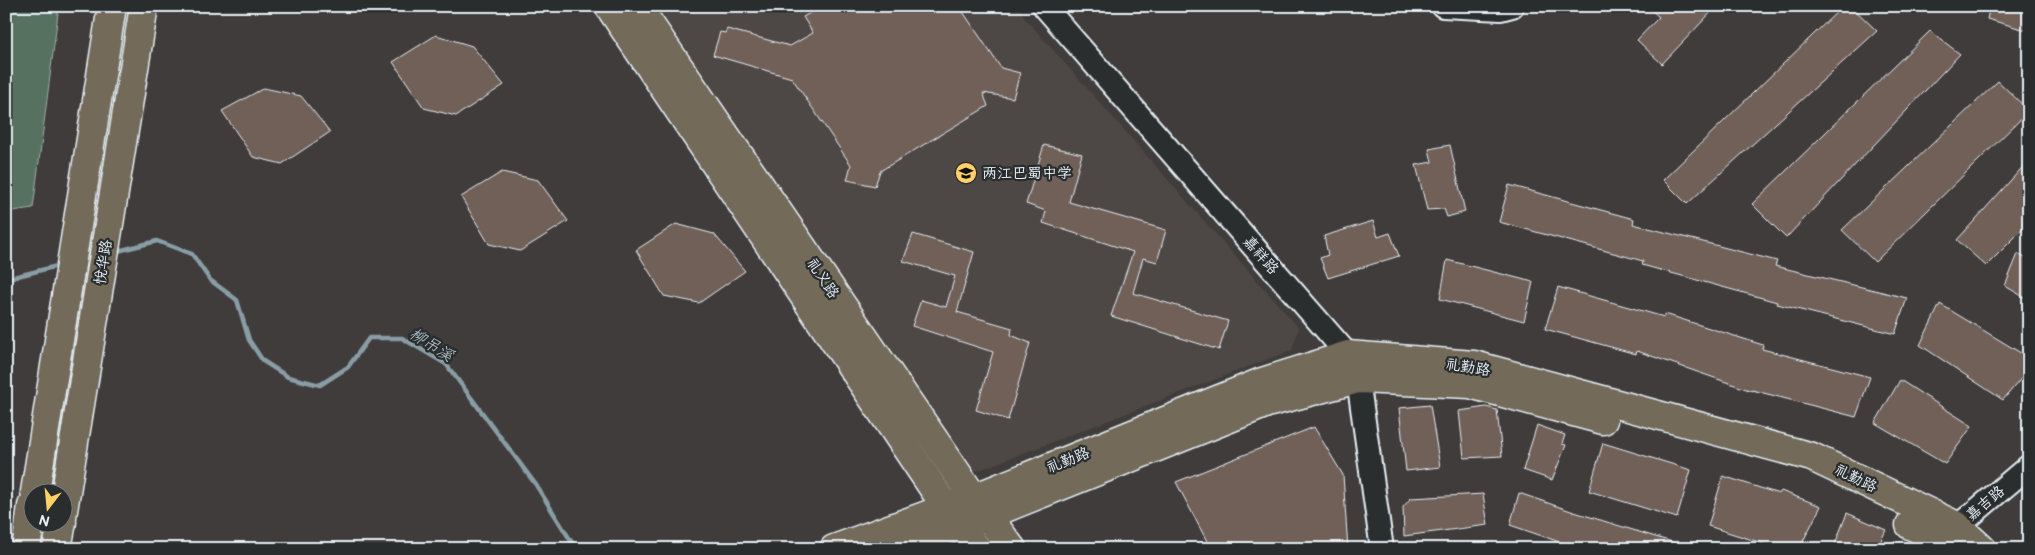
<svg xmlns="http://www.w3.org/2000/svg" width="2035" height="555" font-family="'Balsamiq Sans','LXGW WenKai TC',sans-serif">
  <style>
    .built { fill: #4e4744 }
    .green { fill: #577160; stroke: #a0b1ac }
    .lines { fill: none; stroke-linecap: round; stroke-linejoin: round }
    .stream { stroke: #8a9da6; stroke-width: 4.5 }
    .building { fill: #716059; stroke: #e8f1f8 }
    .minor-casing { stroke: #e8f1f8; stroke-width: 26 }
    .major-casing { stroke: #e8f1f8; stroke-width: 31 }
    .minor { stroke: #2a2d2e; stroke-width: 22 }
    .major { stroke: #736b5a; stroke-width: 28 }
    .labels { text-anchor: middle; stroke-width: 4.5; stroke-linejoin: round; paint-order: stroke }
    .poi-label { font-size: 15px; fill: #e8f1f8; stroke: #2a2d2e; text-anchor: start }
    .street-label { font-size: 15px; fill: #e8f1f8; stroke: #2a2d2e }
    .water-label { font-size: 16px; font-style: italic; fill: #a9b9c2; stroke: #2a2d2e }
  </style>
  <rect width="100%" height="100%" fill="#3f3c3b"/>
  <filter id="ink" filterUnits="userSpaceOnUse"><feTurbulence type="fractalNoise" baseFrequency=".02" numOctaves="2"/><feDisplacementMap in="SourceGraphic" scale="10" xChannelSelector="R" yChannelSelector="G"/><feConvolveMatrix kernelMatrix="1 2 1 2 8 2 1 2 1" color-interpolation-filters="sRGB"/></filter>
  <g filter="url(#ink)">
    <polygon class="built" points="656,6 1018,6 1025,18 1299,328 1292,350 974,472"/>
    <polygon class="green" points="6,6 59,6 33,208 6,212"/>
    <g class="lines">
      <g class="stream">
        <polyline points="114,252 157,241 192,254 210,280 237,300 249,340 263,361 288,377 320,385 348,367 369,338 402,338 446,364 536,485 576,549"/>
        <polyline points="6,279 61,265"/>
      </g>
    </g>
    <g class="building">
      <polygon points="822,6 959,6 1001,68 1020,73 1013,98 983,93 988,106 880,171 875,186 847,180 851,165 792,78 713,55 720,32 725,33 727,29 790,46 813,33 803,17"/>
      <polygon points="1647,6 1717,6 1662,64 1637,40 1659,17"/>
      <polygon points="1843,6 1851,6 1877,31 1687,204 1663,180"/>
      <polygon points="1990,6 2029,6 2029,31 1987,19"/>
      <polygon points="1930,31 1960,54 1786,238 1752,204"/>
      <polygon points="436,35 472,46 504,85 456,116 424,108 393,62"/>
      <polygon points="1998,81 2029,111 1875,262 1842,230"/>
      <polygon points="264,88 301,96 330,132 282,164 253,157 222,111"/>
      <polygon points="1044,145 1082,154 1069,202 1166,230 1157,262 1143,258 1133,293 1228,321 1219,350 1111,316 1133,252 1043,223 1046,211 1026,204"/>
      <polygon points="1450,145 1465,212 1447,217 1444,209 1427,210 1416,165 1432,162 1429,149"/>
      <polygon points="2029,160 2029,223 1986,266 1957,240"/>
      <polygon points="502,172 538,180 568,221 520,251 489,244 461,197"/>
      <polygon points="1509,185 1634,219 1633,224 1777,261 1775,266 1907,298 1895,334 1777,304 1777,302 1642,265 1643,261 1499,222"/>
      <polygon points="1373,221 1378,237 1390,233 1399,256 1328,278 1320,258 1328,255 1324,236"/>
      <polygon points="676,224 714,234 745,271 699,303 664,296 636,250"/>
      <polygon points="913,234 974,252 957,312 1012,328 1011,335 1030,343 1008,420 976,410 993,352 912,326 921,300 946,307 955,276 903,261"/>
      <polygon points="2018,254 2029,260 2029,300 2005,286"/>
      <polygon points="1447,260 1533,282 1524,321 1440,299"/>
      <polygon points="1558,287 1664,317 1665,314 1763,345 1762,349 1870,377 1856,417 1752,390 1752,391 1637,351 1636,354 1545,329"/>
      <polygon points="1940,304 2029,358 2029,369 2003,400 1920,345"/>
      <polygon points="1900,380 1972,426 1945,464 1875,423"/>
      <polygon points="1430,405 1440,467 1406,471 1399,408"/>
      <polygon points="1486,407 1497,410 1502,456 1464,458 1459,411"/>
      <polygon points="1537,425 1565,435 1562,444 1566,445 1552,480 1523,470"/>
      <polygon points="1314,427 1343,475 1348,549 1211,549 1176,482"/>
      <polygon points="1603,443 1691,470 1677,518 1589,491"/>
      <polygon points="1723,476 1779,494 1781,491 1821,506 1799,549 1774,549 1759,542 1708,526"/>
      <polygon points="1519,493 1571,511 1685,546 1685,549 1580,549 1510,525"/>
      <polygon points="1483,494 1488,525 1404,536 1403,507 1411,498"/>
      <polygon points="1847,513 1886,530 1877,549 1833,549"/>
    </g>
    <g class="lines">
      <g class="minor-casing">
        <g id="minor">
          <polyline points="1044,6 1348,355 1358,379 1382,549"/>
          <polyline points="1443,6 1501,9 1512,6"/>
          <polyline points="1944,538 2029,466"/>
        </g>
      </g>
      <g class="major-casing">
        <g id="major">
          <polyline points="609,6 946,507 977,549"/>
          <polyline points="637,6 974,498 1012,549"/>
          <polyline points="35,492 112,6"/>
          <polyline points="62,517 144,6"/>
          <polyline points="1910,525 1942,540 1952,549"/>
          <polyline points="26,549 32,506"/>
          <polyline points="57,549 62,522"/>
          <polyline points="834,549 974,498 1262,382 1348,355 1474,365 1812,457 1957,526 1982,549"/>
          <polyline points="898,549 988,515 1267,403 1358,379 1470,384 1603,420"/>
        </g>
      </g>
      <use href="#minor" class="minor"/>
      <use href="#major" class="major"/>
    </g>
  </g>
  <defs>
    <g id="school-disc" transform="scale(1.125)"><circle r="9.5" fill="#ffd166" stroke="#2a2d2e"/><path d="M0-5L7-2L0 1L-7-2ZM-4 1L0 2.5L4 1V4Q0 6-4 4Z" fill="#111"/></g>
  </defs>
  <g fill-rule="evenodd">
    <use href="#school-disc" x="966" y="173"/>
  </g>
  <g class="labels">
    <g class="poi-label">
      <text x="982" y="178">两江巴蜀中学</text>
    </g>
    <g class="street-label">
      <text transform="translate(1261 255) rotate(49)" y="5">嘉祥路</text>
      <text transform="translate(103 262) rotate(-81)" y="5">悦华路</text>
      <text transform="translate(823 278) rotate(56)" y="5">礼义路</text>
      <text transform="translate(1468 367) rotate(9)" y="5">礼勤路</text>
      <text transform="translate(1068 460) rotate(-22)" y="5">礼勤路</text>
      <text transform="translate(1856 478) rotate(26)" y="5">礼勤路</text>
      <text transform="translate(1985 503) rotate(-40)" y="5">嘉吉路</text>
    </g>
    <g class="water-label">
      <text transform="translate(432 344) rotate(32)" y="6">柳吊溪</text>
    </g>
  </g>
  <rect width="2035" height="555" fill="none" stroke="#2a2d2e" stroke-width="25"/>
  <rect x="12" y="12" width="2010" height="530" fill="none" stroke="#e8f1f8" stroke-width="2" filter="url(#ink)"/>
  <g transform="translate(48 508) rotate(196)"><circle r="24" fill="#2a2d2e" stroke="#767b7f"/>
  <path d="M0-4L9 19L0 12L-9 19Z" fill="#ffd166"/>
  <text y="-8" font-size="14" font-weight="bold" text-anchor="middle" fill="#e8f1f8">N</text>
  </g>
</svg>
